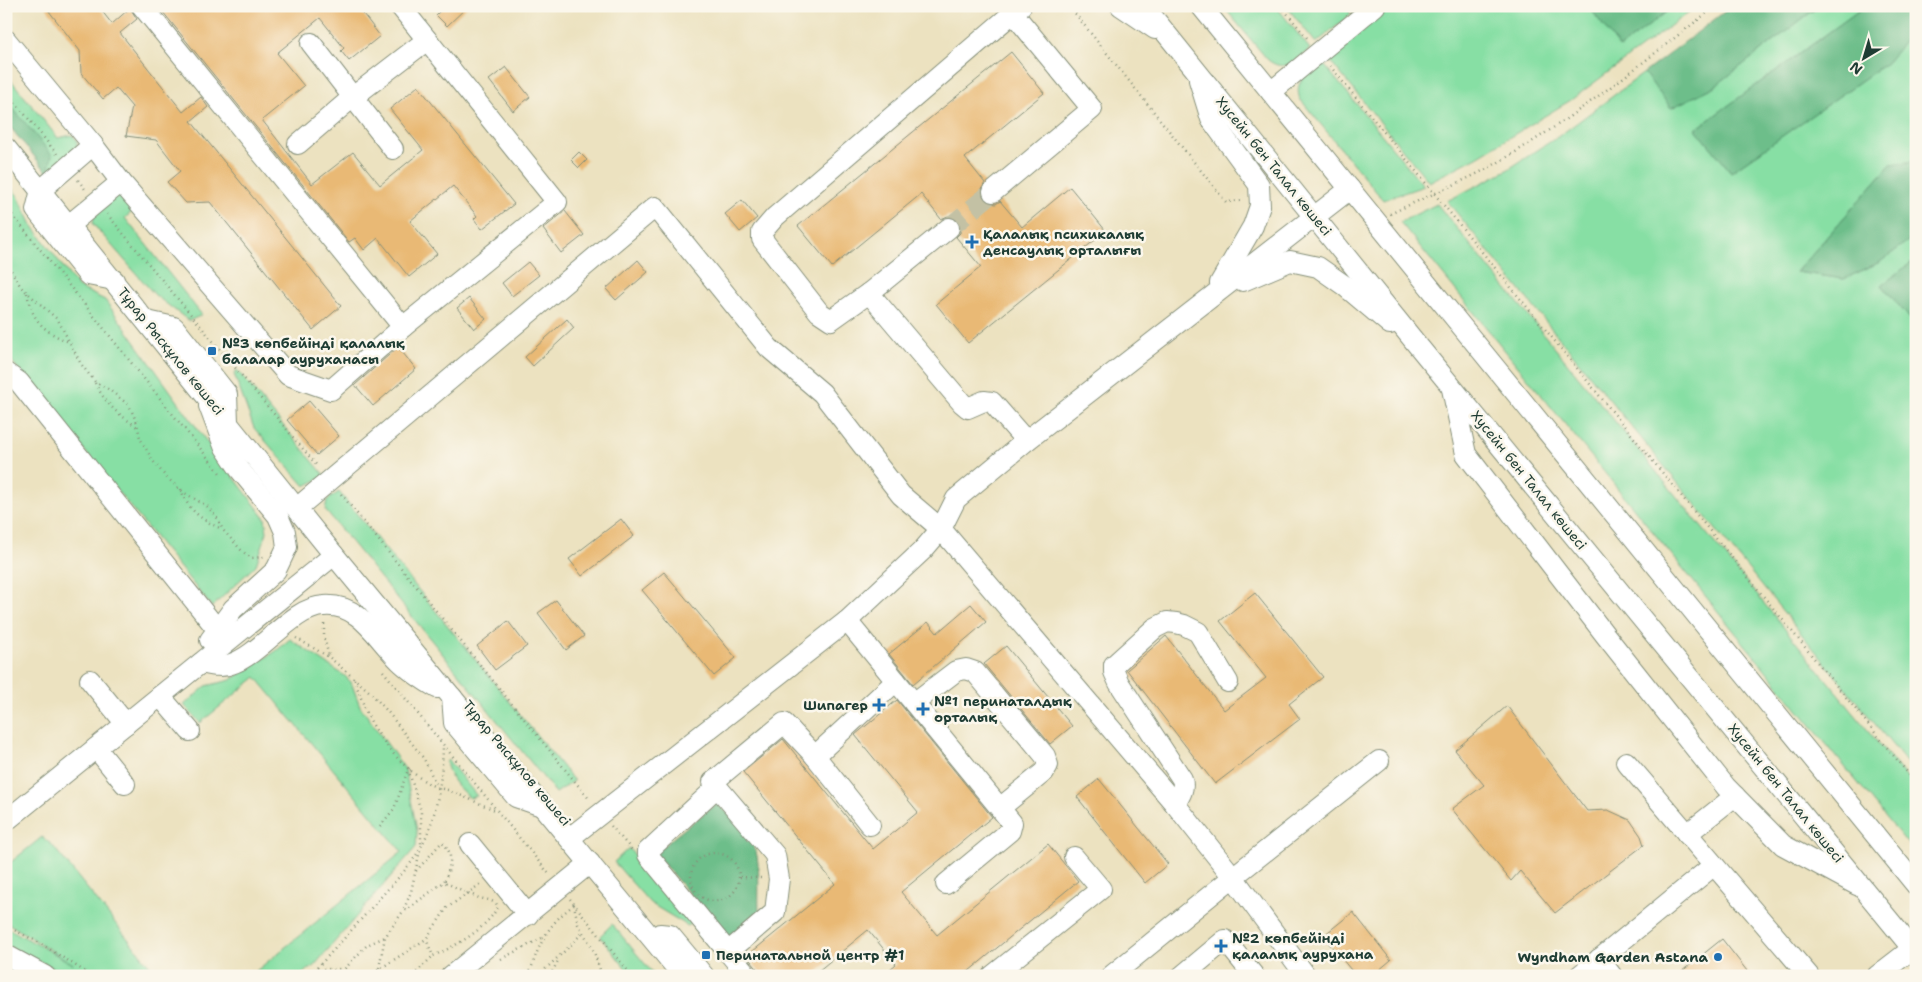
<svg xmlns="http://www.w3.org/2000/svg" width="1922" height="982" font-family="'Shantell Sans',sans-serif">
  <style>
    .green { fill: #87dfa4; stroke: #538e6c }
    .forest { fill: #6dbe8a; stroke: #467e5f }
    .building { fill: #e9b975 }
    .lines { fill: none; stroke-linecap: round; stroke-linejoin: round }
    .minor-tunnel { stroke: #c3c1a4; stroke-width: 20; stroke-dasharray: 20 10; stroke-linecap: butt }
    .minor-casing { stroke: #86907a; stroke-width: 22 }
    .path { stroke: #86907a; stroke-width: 2.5; stroke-dasharray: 1 4; stroke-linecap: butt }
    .minor { stroke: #fff; stroke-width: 20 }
    .poi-dot { fill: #1f6fb2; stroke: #fbf7ec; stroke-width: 2 }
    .labels { text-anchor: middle; stroke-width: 5; stroke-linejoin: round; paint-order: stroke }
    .street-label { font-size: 14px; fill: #1f3d34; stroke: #fbf7ec }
    .poi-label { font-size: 14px; font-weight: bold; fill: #1f3d34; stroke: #fbf7ec; text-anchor: start }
  </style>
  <rect width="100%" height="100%" fill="#fbf7ec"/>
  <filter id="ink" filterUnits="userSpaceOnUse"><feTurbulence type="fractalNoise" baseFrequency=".02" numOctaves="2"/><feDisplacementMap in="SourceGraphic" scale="10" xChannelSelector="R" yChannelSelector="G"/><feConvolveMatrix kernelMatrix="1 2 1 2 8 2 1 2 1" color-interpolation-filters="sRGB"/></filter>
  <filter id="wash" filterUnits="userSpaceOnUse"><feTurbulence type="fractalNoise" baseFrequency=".0096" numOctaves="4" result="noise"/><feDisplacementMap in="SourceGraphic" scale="20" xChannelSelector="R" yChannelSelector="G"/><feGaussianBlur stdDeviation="1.12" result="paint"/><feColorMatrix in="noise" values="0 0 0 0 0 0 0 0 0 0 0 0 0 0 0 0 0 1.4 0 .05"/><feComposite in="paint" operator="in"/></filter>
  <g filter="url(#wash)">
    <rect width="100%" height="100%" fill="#ece2c0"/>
    <g class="green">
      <path d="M1223,6H1276L1310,49C1296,60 1284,74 1267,59Z"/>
      <polygon points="1286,6 1350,6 1350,15 1316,43"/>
      <polygon points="1389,6 1593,6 1590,8 1620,48 1674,6 1697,6 1571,100 1477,157 1429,182 1327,57"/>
      <polygon points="1819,6 1865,6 1696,129 1731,172 1885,64 1916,28 1916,113 1911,119 1916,121 1916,161 1891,164 1796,272 1844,279 1880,262 1916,235 1916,259 1882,285 1916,326 1916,774 1447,201 1507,170 1559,136 1644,73 1671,108 1714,87"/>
      <path d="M1321,61L1424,186L1383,200L1300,99C1293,81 1308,73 1321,61Z"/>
      <polygon points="6,74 58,138 72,135 77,140 77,146 48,173 6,122"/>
      <polygon points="6,182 18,196 32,225 78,287 105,300 207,442 265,518 267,532 256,565 212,607 6,354"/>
      <polygon points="117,195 125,196 135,209 125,218 202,315 189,321 155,295 93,224 94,216"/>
      <polygon points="1437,204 1916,789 1916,854 1400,222"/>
      <polygon points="237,370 325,476 305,486 254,428 234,374"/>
      <polygon points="339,492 574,781 556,793 325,510 327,500"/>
      <polygon points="290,639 345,676 351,682 360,706 405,769 417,831 416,847 314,966 298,976 250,976 402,852 256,677 200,723 184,705 206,686 231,680 276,651"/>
      <path d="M448,760L477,796L470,798C456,786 450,780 446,762Z"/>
      <polygon points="42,837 52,845 158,976 92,976 86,971 56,969 6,945 6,927 73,964 6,922 6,866"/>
      <polygon points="629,848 692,923 688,926 650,903 614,862"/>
      <polygon points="612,924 655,976 632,976 600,936"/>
    </g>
    <g class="forest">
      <polygon points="1593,6 1674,6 1620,48 1590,8"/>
      <polygon points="1732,6 1819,6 1714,87 1671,108 1644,73"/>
      <polygon points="1865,6 1916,6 1916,28 1885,64 1731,172 1696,129"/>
      <polygon points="6,100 52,155 48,173 6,122"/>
      <polygon points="1916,161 1916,235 1880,262 1844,279 1796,272 1891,164"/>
      <polygon points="1916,259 1916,326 1882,285"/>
      <path d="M717,803C732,817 752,835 757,856C760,874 758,895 759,914L728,938L654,853Z"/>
    </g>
    <g id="blocks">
      <g class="building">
        <polygon points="45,6 98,6 112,24 130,8 137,19 120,33 183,112 201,97 208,107 191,121 341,306 313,330 210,202 186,203 167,182 180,171 156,140 126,136 132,107 116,88 103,99 81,73 80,51"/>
        <polygon points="158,6 357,6 380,36 349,61 341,51 344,48 320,18 277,53 304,86 262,120 312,184 353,152 380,185 423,150 390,109 418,86 514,204 482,229 474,219 477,216 453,186 410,221 437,254 409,277 378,238 364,250 355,238 349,242"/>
        <polygon points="445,6 468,6 447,26 436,15"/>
        <polygon points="1011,52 1044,93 965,158 985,183 982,188 984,199 989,203 996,204 1000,201 1022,227 1070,187 1106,231 968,343 936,304 981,267 956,237 960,233 961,227 958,220 953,217 948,216 941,219 921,194 832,267 798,226"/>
        <polygon points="506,67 530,97 513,111 489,80"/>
        <polygon points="579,152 587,160 579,168 571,160"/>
        <polygon points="742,200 757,218 740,232 725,214"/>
        <polygon points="565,211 584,235 561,253 543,229"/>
        <polygon points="638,260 648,272 616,300 606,289"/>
        <polygon points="528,262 539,275 512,296 502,283"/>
        <polygon points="469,298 486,319 474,329 457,308"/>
        <polygon points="567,319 574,328 533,366 525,357"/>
        <polygon points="398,347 416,369 373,406 355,385"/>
        <polygon points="309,401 339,436 317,455 287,420"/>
        <polygon points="621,519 634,536 582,576 569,559"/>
        <polygon points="664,572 736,658 714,676 642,590"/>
        <polygon points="1255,593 1323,677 1289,704 1300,719 1215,784 1127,670 1166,636 1224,710 1266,678 1220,621"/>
        <polygon points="556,600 584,636 566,650 538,613"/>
        <polygon points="971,604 986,622 913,684 889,654 928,622 937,633"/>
        <polygon points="508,621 527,646 495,670 477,646"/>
        <polygon points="1006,646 1072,726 1050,744 984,664"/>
        <polygon points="897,700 992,817 901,892 937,935 1048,844 1078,881 963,976 882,976 896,964 868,930 812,976 763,976 747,956 835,884 743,772 783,739 873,849 918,812 855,735"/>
        <polygon points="1507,706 1587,811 1608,810 1630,820 1641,836 1644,845 1555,913 1520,871 1511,881 1452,809 1484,785 1455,750"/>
        <polygon points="1099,779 1168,864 1145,883 1077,797"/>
        <polygon points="1353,912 1391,960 1372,976 1356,976 1323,936"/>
        <polygon points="1722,939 1751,976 1676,976"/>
      </g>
    </g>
  </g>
  <g filter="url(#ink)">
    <use href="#blocks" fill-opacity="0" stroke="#86907a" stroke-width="1"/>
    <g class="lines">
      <polyline class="minor-tunnel" points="949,228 993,192"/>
      <g class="minor-casing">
        <g id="minor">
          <polyline points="142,6 403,327"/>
          <polyline points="1121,6 1155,29"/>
          <polyline points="1144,6 1419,347 1916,953"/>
          <polyline points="1201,6 1916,885"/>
          <polyline points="6,40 93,145 41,190 36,210 88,275 114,280"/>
          <polyline points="311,43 393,149"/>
          <polyline points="1199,80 1211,119 1259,185 1260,206 1253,226 1220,283"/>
          <polyline points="1271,92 1375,6"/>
          <polyline points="298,144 353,97 427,40"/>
          <polyline points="93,145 121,182"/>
          <polyline points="6,148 334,555 683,976"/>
          <polyline points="993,192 1092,109 1013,13"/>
          <polyline points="69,225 121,182 288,375 331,390 403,327 557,202 400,6"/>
          <polyline points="949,228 869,293 831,320 819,312 762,239 762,232 775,217 1021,6"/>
          <polyline points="1243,281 1290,261 1318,267 1345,286 1390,324"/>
          <polyline points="869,293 962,403 968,408 984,401 992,402 1026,441"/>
          <polyline points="147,321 174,327 227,394 228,422"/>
          <polyline points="6,373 19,382 217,629"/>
          <polyline points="1452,389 1466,454 1606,636 1726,787 1783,845 1857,885"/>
          <polyline points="209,406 224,446 240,470 278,516 285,532 287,547 276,570 233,609 210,640"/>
          <polyline points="297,508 655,207 769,348 822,393 901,495 941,529 1175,804 1233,877 1111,976"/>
          <polyline points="847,621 1012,823 1010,831 946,884"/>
          <path d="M201,663C211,665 222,668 231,664C262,654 292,607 324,606C362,603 378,642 403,664C413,673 425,681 437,688"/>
          <polyline points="90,680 126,724"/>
          <polyline points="160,696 190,731"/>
          <polyline points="452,697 454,723 516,797 542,806"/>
          <polyline points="914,703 956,671 966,669 975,672 1045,756 1048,765 1044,772 1000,808"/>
          <polyline points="96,748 125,784"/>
          <polyline points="1626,762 1809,976"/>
          <polyline points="717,787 648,851 648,855 728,952"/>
          <path d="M1175,804C1180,796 1185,789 1182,779L1119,683L1114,672V665L1155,628L1167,622L1176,623L1184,625L1198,632L1228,682"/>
          <polyline points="6,821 334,555"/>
          <polyline points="870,825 815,756 896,681"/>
          <polyline points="576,833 847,621 923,550 941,529 956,499 1026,441 1350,189"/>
          <polyline points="1687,834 1735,796"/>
          <polyline points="470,844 528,915"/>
          <polyline points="660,934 670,935 704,976"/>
          <polyline points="6,955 45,976"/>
          <polyline points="1599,959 1612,976"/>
          <polyline points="451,976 590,863"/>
          <polyline points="748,976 728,952 775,912 779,879 775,855 713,782 784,723 815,756"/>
          <polyline points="992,976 1101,889 1074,857"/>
          <polyline points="1182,976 1225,940 1254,976"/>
          <polyline points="1306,976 1233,877 1379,761"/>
          <polyline points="1579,976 1714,865"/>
          <polyline points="1877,976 1912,949 1916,956"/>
        </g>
      </g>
      <g class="path">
        <polyline points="1069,6 1226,202 1243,201"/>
        <polyline points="1281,6 1308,39"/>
        <polyline points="1330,66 1916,783"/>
        <polyline points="6,91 57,154"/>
        <polyline points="78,180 85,189"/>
        <polyline points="6,207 220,473"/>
        <polyline points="107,214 318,467"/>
        <path d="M1390,214C1423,198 1458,184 1490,167C1570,122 1643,62 1716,6"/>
        <polyline points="6,262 21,287 58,320 81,364 95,382 108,389 129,405 137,423 140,438 153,461 166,477 183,492 207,506 217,518 223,530 242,551 251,558 264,557"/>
        <path d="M27,293C32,320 43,331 67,341"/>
        <path d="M95,383C107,406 116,412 137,427"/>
        <path d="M181,489C187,510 203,521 222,529"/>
        <polyline points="341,494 590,800"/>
        <polyline points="324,624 324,637 329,657 370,692 388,712 424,759 438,788 448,790 497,811"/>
        <polyline points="296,638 329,657"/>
        <polyline points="383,671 549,874"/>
        <path d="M354,679C359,692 363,704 368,716C382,744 409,776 438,788"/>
        <polyline points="411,770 409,772 421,811 421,844"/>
        <polyline points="380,826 394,809 409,767"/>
        <polyline points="611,826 632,850"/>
        <circle cx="715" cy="877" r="24"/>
        <path d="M416,871L442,842C455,853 450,868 444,882"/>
        <polyline points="740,877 762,878"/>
        <polyline points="570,899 632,976"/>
        <polyline points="404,909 411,892 420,850"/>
        <polyline points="6,926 38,942 92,976"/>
        <polyline points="501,959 542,938"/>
        <path d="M379,968L385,937L402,913L444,882L479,898L489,900L496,903L498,907C484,931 457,945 433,956L426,939"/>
        <path d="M305,976L313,972C336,948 358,923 380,898C394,882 411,866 421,847C437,818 442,779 443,746"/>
        <polyline points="310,976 323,969 342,969"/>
        <polyline points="338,976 367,945 385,937"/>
        <polyline points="369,976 426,939 447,908 482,883"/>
        <polyline points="413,976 433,956"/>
        <path d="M529,976C538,946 547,924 574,905L578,924L593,949L602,976"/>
        <polyline points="538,976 570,946 583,932"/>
        <polyline points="550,976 559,959"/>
      </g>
      <use href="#minor" class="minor"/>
    </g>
  </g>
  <g class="poi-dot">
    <path d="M969.5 234.5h5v5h5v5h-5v5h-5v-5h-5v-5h5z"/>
    <rect x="207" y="346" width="10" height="10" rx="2.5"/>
    <path d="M876.5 697.5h5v5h5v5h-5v5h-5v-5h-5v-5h5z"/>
    <path d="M920.5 701.5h5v5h5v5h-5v5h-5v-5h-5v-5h5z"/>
    <path d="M1218.5 938.5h5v5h5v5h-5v5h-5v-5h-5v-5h5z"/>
    <rect x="701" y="950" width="10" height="10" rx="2.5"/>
    <circle cx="1718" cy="957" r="5"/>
  </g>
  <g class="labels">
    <g class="street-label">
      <text transform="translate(1274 166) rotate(51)" y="5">Хусейн бен Талал көшесі</text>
      <text transform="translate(171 351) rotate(51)" y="5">Тұрар Рысқұлов көшесі</text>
      <text transform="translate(1529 480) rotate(51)" y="5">Хусейн бен Талал көшесі</text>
      <text transform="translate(517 763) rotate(50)" y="5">Тұрар Рысқұлов көшесі</text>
      <text transform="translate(1786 793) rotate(51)" y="5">Хусейн бен Талал көшесі</text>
    </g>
    <g class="poi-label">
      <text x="983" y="239">Қалалық психикалық<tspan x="983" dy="16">денсаулық орталығы</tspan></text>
      <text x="222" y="348">№3 көпбейінді қалалық<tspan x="222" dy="16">балалар ауруханасы</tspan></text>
      <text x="934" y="706">№1 перинаталдық<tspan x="934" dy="16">орталық</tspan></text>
      <text x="868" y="710" text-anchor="end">Шипагер</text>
      <text x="1232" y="943">№2 көпбейінді<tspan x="1232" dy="16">қалалық аурухана</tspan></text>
      <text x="716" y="960">Перинатальной центр #1</text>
      <text x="1708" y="962" text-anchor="end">Wyndham Garden Astana</text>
    </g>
  </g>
  <rect width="1922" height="982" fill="none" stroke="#fbf7ec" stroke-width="25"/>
  <g transform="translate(1864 58) rotate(218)" stroke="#fbf7ec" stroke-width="4" paint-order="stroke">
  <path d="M0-4L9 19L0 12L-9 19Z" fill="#1f3d34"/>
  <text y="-8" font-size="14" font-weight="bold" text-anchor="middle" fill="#1f3d34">N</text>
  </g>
</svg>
